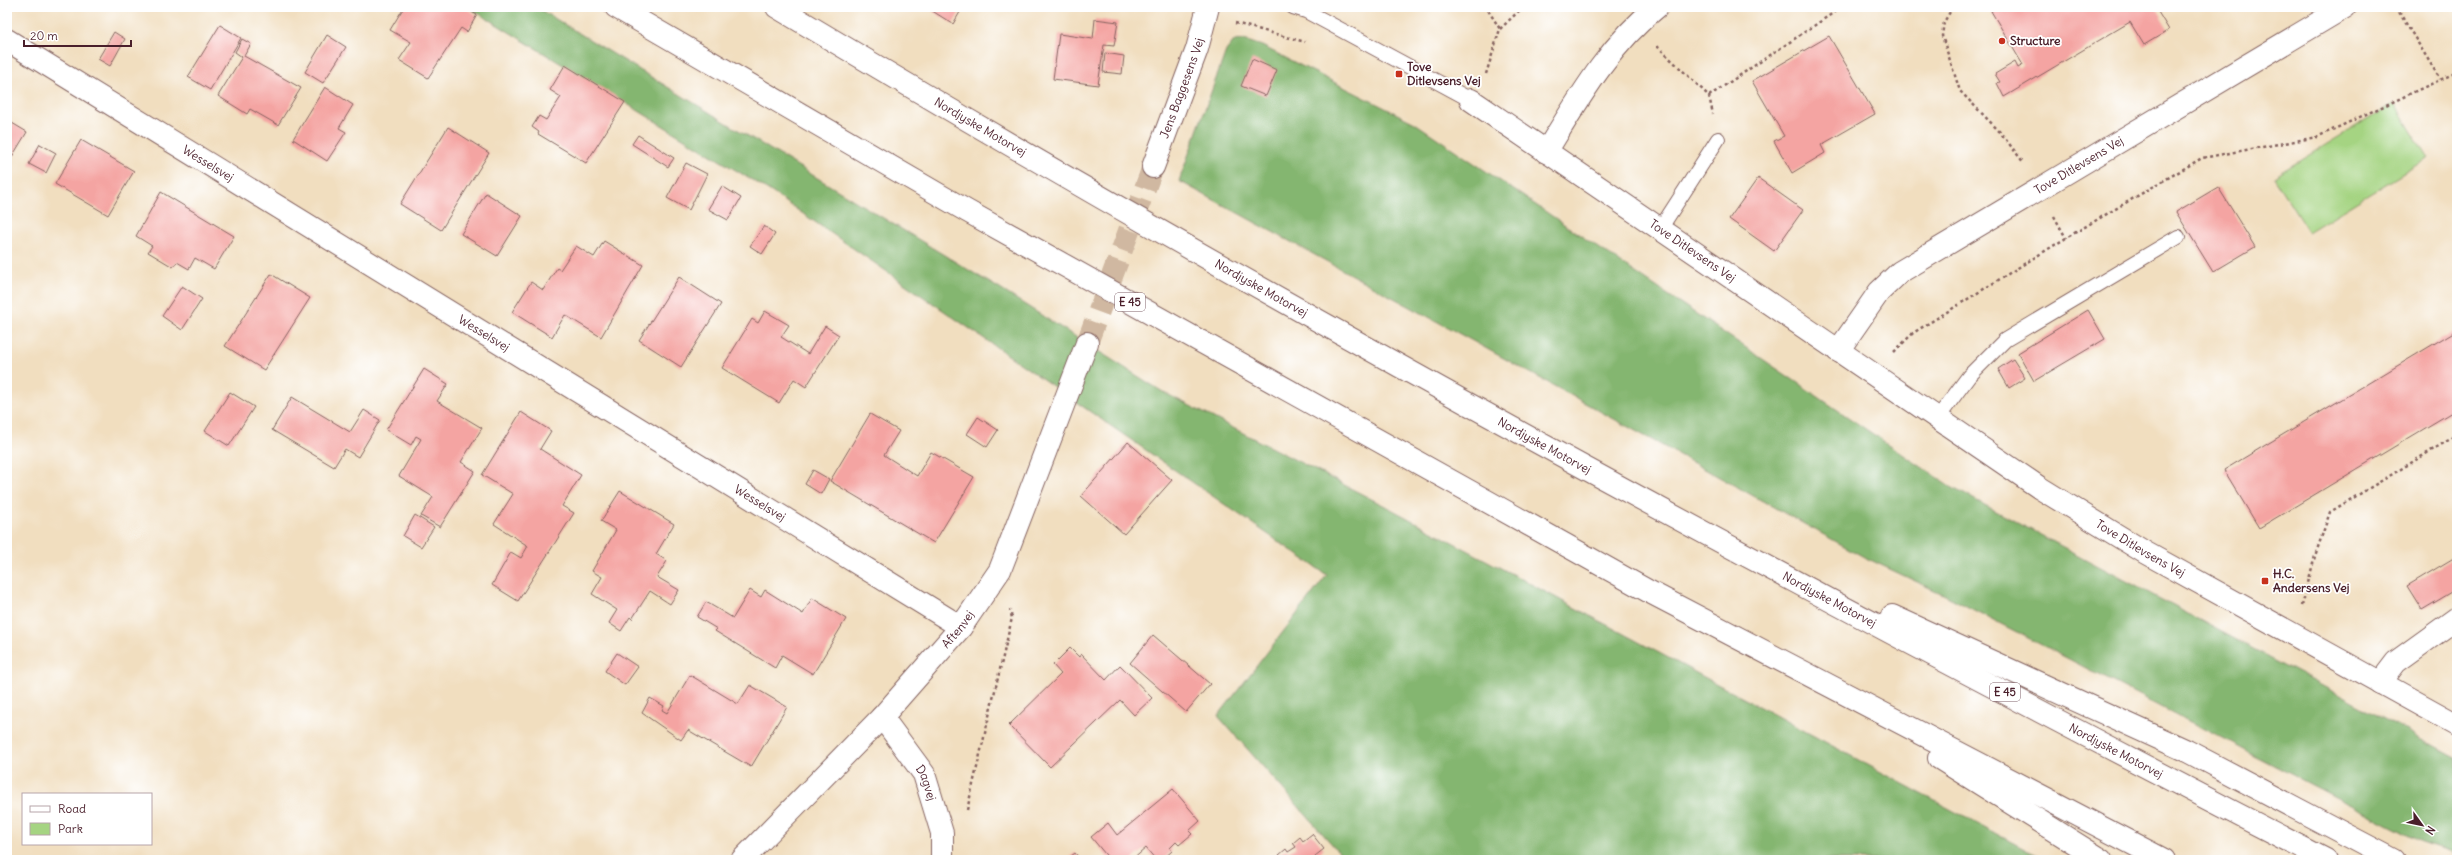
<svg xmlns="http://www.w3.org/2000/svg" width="2464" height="867" font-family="Delius,sans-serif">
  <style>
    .green { fill: #a5d482; stroke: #787a56 }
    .forest { fill: #84b670; stroke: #676a4e }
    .building { fill: #f4a4a2 }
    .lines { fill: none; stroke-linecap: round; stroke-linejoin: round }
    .street-tunnel { stroke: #d0b8a1; stroke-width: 22; stroke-dasharray: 22 11; stroke-linecap: butt }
    .lane-casing { stroke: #84625f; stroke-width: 16 }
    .street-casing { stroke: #84625f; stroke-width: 24 }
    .highway-casing { stroke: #84625f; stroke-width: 24 }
    .path { stroke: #84625f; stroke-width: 2.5; stroke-dasharray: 3 3; stroke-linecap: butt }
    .lane { stroke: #fff; stroke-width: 14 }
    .street { stroke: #fff; stroke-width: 22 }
    .highway { stroke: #fff; stroke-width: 22 }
    .poi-dot { fill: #c8321e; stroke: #fff; stroke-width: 1.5 }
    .labels { text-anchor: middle; stroke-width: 3.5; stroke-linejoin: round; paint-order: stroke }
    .shield { fill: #fff; stroke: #80626b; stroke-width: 1 }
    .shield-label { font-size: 11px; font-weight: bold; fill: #4a1f2b }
    .poi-label { font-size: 12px; font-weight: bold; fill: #4a1f2b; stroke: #fff; text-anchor: start }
    .street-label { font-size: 12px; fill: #4a1f2b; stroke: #fff }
  </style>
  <rect width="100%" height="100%" fill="#fff"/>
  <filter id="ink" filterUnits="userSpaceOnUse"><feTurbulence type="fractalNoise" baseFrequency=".025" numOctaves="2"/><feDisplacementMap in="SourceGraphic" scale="8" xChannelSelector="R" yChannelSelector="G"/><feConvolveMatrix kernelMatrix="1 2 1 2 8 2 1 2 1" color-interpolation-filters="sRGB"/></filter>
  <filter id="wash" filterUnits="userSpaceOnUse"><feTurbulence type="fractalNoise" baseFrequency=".012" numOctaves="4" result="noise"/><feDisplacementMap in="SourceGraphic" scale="16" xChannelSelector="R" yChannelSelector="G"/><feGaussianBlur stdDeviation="0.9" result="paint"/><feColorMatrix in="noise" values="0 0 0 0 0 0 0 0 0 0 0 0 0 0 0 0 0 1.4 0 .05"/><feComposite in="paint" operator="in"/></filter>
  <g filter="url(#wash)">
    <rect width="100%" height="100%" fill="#f1debf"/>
    <polygon class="green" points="2394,103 2428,158 2308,232 2273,177"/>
    <g class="forest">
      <polygon points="468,7 536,7 1000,289 1163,392 1389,508 2045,860 1346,860 1218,716 1327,575 770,191"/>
      <polygon points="1244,40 1262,46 1415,123 1951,487 2457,758 2457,854 2420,841 1945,595 1864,557 1449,328 1179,181 1226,51 1234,41"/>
    </g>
    <g id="blocks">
      <g class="building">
        <polygon points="404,7 464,7 477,15 467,32 461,28 428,78 399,60 411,42 390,30"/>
        <polygon points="926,7 963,7 953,24"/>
        <polygon points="1997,7 2155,7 2169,30 2144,45 2130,22 2004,97 1997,83 2000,82 1995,74 2015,62 2018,68 2023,65 1991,11"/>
        <polygon points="1095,19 1118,22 1114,46 1104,45 1098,85 1053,79 1059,34 1093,39"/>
        <polygon points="220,25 241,38 210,90 188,77"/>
        <polygon points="114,32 125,39 110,66 98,59"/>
        <polygon points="327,35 346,47 323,83 305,72"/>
        <polygon points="1829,36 1875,114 1821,145 1825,153 1792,173 1774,141 1784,136 1752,81"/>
        <polygon points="242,39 251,44 244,56 301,88 278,125 250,109 247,114 218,96 242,57 235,52"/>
        <polygon points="1105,53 1124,56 1122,74 1103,72"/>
        <polygon points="1252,59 1277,70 1266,96 1241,86"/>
        <polygon points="565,65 625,102 586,163 538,134 539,132 532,127 539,116 546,120 561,97 550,90"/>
        <polygon points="325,87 353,105 339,128 346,132 327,161 293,139"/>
        <polygon points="7,120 27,132 7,165"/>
        <polygon points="448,127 489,153 441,230 400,204"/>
        <polygon points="638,135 674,158 668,167 632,144"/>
        <polygon points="81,140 134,171 108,215 55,184"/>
        <polygon points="40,144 56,153 46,173 29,164"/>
        <polygon points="686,163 707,174 689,210 667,198"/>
        <polygon points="1758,178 1803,210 1774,251 1729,219"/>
        <polygon points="722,186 741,198 728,220 708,209"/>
        <polygon points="2218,187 2255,247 2213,272 2176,212"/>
        <polygon points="161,192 234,236 214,269 195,258 189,269 177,262 173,267 148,252 152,246 136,236"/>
        <polygon points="486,193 522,216 497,256 461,234"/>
        <polygon points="764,226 775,234 762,254 750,246"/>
        <polygon points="604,241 643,265 601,337 565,315 552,337 512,312 531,282 543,290 557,268 560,270 576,246 594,257"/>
        <polygon points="271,274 310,298 264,370 225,346"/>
        <polygon points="679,277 721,304 681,367 639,340"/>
        <polygon points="182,286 202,299 182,330 162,316"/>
        <polygon points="2088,310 2105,339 2034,381 2018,353"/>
        <polygon points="765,311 789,325 781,337 808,354 825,326 839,335 806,387 794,379 779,403 722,368 752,319 758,323"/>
        <polygon points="2457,330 2457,409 2259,528 2224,470"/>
        <polygon points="2013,359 2025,378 2009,388 1998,369"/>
        <polygon points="424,369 448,384 437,401 482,428 461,462 475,471 440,527 421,516 433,497 399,476 421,439 416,436 411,445 386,430"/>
        <polygon points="230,392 254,407 229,446 205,431"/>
        <polygon points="292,397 350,432 364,410 380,420 358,457 345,449 334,467 272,430"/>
        <polygon points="521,412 551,431 540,449 581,475 562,506 574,513 518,601 492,585 511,552 521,558 528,546 494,524 513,494 482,475"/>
        <polygon points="870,414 899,431 884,455 917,476 931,452 974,477 934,543 830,481"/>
        <polygon points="978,417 998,430 987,447 967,434"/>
        <polygon points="1128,442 1172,480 1124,534 1081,496"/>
        <polygon points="813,470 829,479 821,494 805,484"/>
        <polygon points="620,491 674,524 656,554 667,561 657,577 679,590 670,604 650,591 632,619 630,617 621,631 609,623 617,610 592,594 602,577 592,571 616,530 601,521"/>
        <polygon points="415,515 434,527 421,547 403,536"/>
        <polygon points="2457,556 2457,589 2422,610 2407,586"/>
        <polygon points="750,590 761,597 765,590 803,614 812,598 846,619 813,674 782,655 775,668 715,631 717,629 697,617 706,602 733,618"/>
        <polygon points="1153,635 1210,684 1186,712 1130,663"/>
        <polygon points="1070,648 1079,657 1081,654 1106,680 1120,665 1152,698 1134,715 1120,700 1050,767 1009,725 1061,674 1053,665"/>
        <polygon points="617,653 638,667 625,685 605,671"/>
        <polygon points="690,675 738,704 750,685 787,707 751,767 688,730 681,740 642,713 650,698 664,706 662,710 667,713"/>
        <polygon points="1173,789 1200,821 1189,831 1192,834 1179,845 1176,842 1170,848 1172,851 1162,860 1158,857 1156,860 1146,848 1132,860 1110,860 1091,837 1108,823 1117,835"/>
        <polygon points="1312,834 1324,849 1315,856 1318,860 1283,860 1279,855 1286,849 1288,852 1296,847 1293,843 1300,837 1303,841"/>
        <polygon points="1075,853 1081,860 1066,860"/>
      </g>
    </g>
  </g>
  <g filter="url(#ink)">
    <use href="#blocks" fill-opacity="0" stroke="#84625f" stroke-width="1"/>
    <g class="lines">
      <polyline class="street-tunnel" points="1087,343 1153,167"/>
      <g class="lane-casing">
        <g id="lane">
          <polyline points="1293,7 1306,11 1471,100"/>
          <polyline points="1660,229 1718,139"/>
          <polyline points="1937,419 1969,376 2005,340 2178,237"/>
        </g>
      </g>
      <g class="street-casing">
        <g id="street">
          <path id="s1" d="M7,40L961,627"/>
          <path id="s2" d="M1471,100L2040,488L2146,553L2457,725"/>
          <path d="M1546,152C1578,100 1609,45 1657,7"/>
          <path id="s3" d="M1153,167L1197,49L1208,7"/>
          <path id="s4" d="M1838,351L1879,292L1900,272L2345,7"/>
          <polyline points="2380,683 2396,662 2457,618"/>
          <path id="s5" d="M882,717L924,774L942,833V860"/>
          <path id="s6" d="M742,860L882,717L961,627L1000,570L1087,343"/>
        </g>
      </g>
      <g class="highway-casing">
        <g id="highway">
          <polyline points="616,7 967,211 1648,591 2164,860"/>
          <path id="s7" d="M777,7C1282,310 1802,590 2326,860"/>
          <polyline points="1892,616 2187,751 2394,860"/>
          <polyline points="1939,758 2102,860"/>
        </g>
      </g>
      <g class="path">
        <polyline points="1953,7 1944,22 1942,36 1960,91 2000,132 2024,163"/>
        <polyline points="2396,7 2440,79"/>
        <polyline points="1235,23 1305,42"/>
        <polyline points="1500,29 1523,7"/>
        <polyline points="1657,46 1709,96 1713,114"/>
        <polyline points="1486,74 1500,29 1486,7"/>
        <polyline points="1709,96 1842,7"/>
        <polyline points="2054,216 2066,238"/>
        <polyline points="1894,352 1913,333 2066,238 2202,158 2317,137 2457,72"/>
        <polyline points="2302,606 2315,556 2330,512 2457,435"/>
        <polyline points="967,810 1012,618 1010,610"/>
      </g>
      <use href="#lane" class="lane"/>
      <use href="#street" class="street"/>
      <use href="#highway" class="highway"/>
    </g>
  </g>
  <g class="poi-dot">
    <circle cx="2002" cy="41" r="4"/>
    <rect x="1395" y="70" width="8" height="8" rx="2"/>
    <rect x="2261" y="577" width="8" height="8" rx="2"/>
  </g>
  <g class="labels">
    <g class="shield">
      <rect x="1115" y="293" width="30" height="18" rx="3"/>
      <rect x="1990" y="683" width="30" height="18" rx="3"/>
    </g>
    <g class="shield-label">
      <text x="1130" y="306">E 45</text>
      <text x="2005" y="696">E 45</text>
    </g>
    <g class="poi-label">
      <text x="2010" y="45">Structure</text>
      <text x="1407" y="71">Tove<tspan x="1407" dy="14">Ditlevsens Vej</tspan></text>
      <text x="2273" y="578">H.C.<tspan x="2273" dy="14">Andersens Vej</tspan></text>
    </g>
    <g class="street-label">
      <text dy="4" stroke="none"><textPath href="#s3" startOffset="84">Jens Baggesens Vej</textPath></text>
      <text dy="4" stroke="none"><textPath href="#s7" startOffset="236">Nordjyske Motorvej</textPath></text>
      <text dy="4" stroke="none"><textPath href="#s1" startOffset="236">Wesselsvej</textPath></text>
      <text dy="4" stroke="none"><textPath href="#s4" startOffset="309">Tove Ditlevsens Vej</textPath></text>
      <text dy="4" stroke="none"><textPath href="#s2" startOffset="268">Tove Ditlevsens Vej</textPath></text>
      <text dy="4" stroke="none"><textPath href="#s7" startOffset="560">Nordjyske Motorvej</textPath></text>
      <text dy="4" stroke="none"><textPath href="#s1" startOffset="560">Wesselsvej</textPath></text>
      <text dy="4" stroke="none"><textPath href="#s7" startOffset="884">Nordjyske Motorvej</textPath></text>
      <text dy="4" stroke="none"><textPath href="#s1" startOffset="884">Wesselsvej</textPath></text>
      <text dy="4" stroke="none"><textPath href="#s2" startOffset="806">Tove Ditlevsens Vej</textPath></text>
      <text dy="4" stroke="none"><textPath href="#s7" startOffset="1208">Nordjyske Motorvej</textPath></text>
      <text dy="4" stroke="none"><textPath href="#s6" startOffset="316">Aftenvej</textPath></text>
      <text dy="4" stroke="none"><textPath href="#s7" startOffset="1532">Nordjyske Motorvej</textPath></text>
      <text dy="4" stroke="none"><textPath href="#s5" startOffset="80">Dagvej</textPath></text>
    </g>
  </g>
  <rect width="2464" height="867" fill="none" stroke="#fff" stroke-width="24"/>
  <rect x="22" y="793" width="130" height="52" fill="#ffffff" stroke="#b7a5aa"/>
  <rect x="30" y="806" width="20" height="6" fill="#ffffff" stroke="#b7a5aa"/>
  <text x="58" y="813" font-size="12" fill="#4a1f2b">Road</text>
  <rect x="30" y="823" width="20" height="12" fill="#a5d482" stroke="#b7a5aa"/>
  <text x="58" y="833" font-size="12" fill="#4a1f2b">Park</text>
  <g transform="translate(2422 825) rotate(123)" stroke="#ffffff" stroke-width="3" paint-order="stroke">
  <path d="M0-3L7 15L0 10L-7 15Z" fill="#4a1f2b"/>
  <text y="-6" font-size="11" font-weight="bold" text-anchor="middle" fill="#4a1f2b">N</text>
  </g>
  <path d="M24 40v6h107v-6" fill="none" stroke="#4a1f2b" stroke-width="2"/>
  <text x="30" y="40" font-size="12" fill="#4a1f2b" stroke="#ffffff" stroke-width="3" paint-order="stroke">20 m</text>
</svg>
